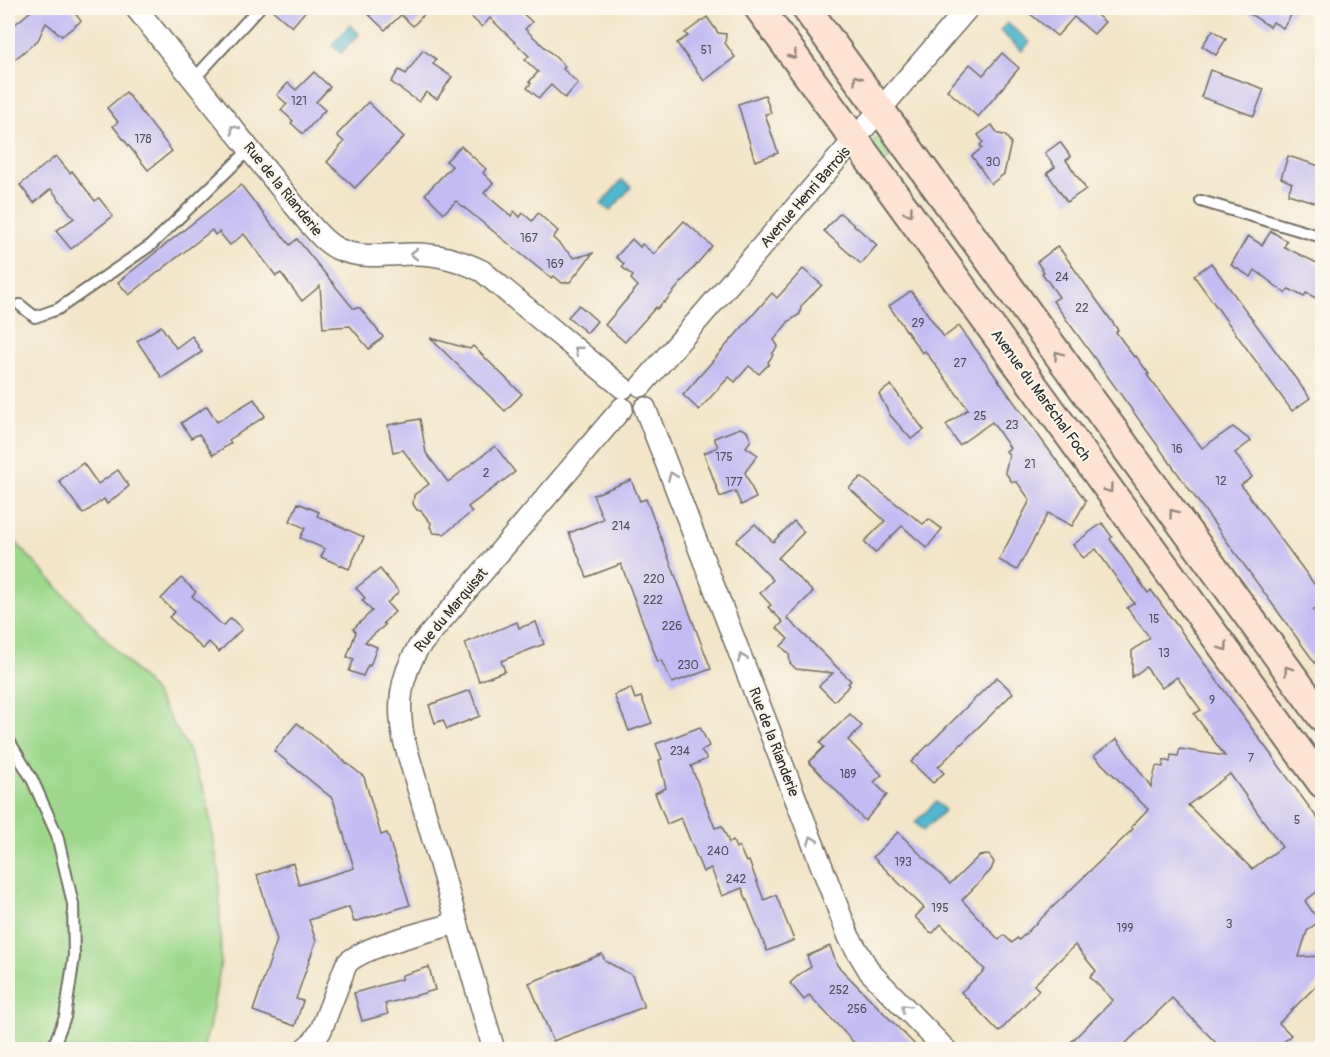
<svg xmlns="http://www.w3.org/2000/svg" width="1330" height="1057" font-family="Pangolin,sans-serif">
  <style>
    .green { fill: #9dd88c; stroke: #64825c; stroke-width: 1.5 }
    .water { fill: #51b7cf; stroke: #3e717d; stroke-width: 1.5 }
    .building { fill: #c3bbf2; fill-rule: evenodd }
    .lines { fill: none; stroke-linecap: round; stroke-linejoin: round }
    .lane-casing { stroke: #716c62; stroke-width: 14 }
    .street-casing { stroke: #716c62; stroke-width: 24 }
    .secondary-casing { stroke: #716c62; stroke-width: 32 }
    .lane { stroke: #fff; stroke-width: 10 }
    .street { stroke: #fff; stroke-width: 21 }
    .secondary { stroke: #fee3d2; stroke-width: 28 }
    .oneway { stroke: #94877e }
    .oneway2 { stroke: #a0a0a0 }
    .labels { text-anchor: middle; stroke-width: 4.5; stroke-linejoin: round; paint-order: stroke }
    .number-label { font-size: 12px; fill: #514f5d }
    .street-label { font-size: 15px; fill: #2b2b2b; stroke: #fbf7ec }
  </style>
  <rect width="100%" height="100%" fill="#fbf7ec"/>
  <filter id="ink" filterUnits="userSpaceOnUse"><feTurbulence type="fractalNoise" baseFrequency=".0167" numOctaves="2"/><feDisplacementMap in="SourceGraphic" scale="12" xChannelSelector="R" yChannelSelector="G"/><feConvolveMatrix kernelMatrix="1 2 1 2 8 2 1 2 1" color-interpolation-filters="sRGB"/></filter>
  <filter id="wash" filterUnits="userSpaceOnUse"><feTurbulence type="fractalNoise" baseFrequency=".008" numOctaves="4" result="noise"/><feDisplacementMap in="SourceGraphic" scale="24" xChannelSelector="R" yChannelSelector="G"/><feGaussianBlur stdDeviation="1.35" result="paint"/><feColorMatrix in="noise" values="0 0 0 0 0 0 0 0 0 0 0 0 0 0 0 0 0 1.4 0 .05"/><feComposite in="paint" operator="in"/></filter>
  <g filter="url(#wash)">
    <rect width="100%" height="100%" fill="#f3e5c9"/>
    <g class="green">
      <polygon points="884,131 902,150 880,165 870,144"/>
      <polygon points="8,534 152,689 186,745 207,799 219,873 221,963 209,1028 203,1049 8,1049"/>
    </g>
    <g class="water">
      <polygon points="1007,23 1030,42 1022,51 1000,31"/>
      <polygon points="350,25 359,34 341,53 332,45"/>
      <polygon points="622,180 631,187 610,211 601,204"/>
      <polygon points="936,802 945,810 923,831 915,822"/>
    </g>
    <g id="blocks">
      <g class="building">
        <polygon points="26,8 71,8 81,21 62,36 46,23 38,40 8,65 8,30 31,11"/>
        <polygon points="270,8 308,8 292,27"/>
        <polygon points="362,8 430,8 413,26 401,15 385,30"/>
        <polygon points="462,8 517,8 532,22 525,29 565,66 563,69 578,83 565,98 551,85 539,98 527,88 531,83 529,82 538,72 525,60 529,56 490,18 482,27"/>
        <polygon points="1023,8 1088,8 1105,22 1094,34 1074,17 1057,36"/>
        <polygon points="1241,8 1296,8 1283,28 1273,22 1270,27"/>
        <polygon points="707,17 718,33 726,34 725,43 735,57 704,81 677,43 688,36 685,33"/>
        <polygon points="1213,30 1226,39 1216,55 1202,46"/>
        <polygon points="423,50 436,59 433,64 452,77 437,99 426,92 419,102 391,82 399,70 406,74"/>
        <polygon points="1002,53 1019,68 978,117 947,90 970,64 983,75"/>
        <polygon points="1210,70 1264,89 1254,116 1201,97"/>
        <polygon points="314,72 330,87 316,102 325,110 303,134 291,123 293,121 281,110 287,104 277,95 288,83 296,90"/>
        <polygon points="126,92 172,151 148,170 113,126 118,122 107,108"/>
        <polygon points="765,95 771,113 765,114 778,153 755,161 738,104"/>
        <polygon points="368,102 404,137 355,188 327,162 344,142 337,135"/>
        <polygon points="992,125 998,134 1005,135 1011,143 1004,174 991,184 972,156 982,148 980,145 983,142 978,135"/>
        <polygon points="1060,142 1071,157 1066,160 1086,189 1067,202 1047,173 1055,167 1045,153"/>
        <polygon points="461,146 486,169 483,173 493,183 484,193 511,216 514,211 520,217 523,213 532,221 538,213 558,231 553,238 574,258 593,253 570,282 562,283 554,276 552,278 547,275 456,201 444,213 425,194 452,166 446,161"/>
        <polygon points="56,156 70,173 72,171 95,201 99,198 113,216 71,249 56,231 74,218 51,189 34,203 20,185"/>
        <polygon points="1288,156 1323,167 1323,205 1288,194 1292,183 1281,178"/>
        <polygon points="241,185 275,229 276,228 290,245 297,239 353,308 360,308 383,337 369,349 350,326 323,328 320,286 302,301 281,273 276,276 244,234 230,245 219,232 215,235 212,230 129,295 118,282"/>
        <polygon points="840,213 877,245 861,264 824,231"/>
        <polygon points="684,221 712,246 664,303 663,302 657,309 656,307 625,342 605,325 638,286 631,279 633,276 622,267 624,264 616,257 632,239 640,247 642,244 654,254"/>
        <polygon points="1271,231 1287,241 1284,247 1323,266 1323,289 1318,299 1306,293 1304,297 1289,289 1285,293 1255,270 1251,277 1231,265 1248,236 1262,245"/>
        <polygon points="1058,246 1118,330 1116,332 1134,357 1136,356 1149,374 1147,375 1202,448 1233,427 1251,441 1235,453 1252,477 1241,485 1323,596 1323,603 1313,610 1323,623 1323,674 1053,301 1059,297 1042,273 1044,272 1037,262"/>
        <polygon points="1211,263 1310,398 1292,411 1194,276"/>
        <polygon points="803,269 822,285 801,306 800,314 789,321 774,340 778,346 772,354 773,355 768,362 769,364 759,374 749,366 735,382 729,377 699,410 683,395 772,293 777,298"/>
        <polygon points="911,291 944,337 959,326 1086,501 1072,526 1048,513 1017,570 999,560 1030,500 1017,482 1012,482 1005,472 1009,455 1006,451 1010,448 992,422 959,445 946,425 968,409 925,351 922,353 889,306"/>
        <polygon points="579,305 597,321 587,333 568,317"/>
        <polygon points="161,326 176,348 192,336 202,352 162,378 137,341"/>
        <polygon points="430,338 470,349 473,346 522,394 505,411"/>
        <polygon points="891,385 924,430 911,439 890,415 879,394"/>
        <polygon points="254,399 265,416 229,440 231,443 213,455 199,434 191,438 181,423 207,406 217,422"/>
        <polygon points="420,419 426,453 448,482 495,446 515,472 468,507 472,512 444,534 434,533 430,527 431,523 421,511 417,510 413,504 414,495 429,484 403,450 393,452 388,425"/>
        <polygon points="740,428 747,431 751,440 746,447 758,455 745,472 756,498 741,505 735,491 720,497 704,453 718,447 714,438"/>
        <polygon points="83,463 98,484 118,470 129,486 107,504 104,499 83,514 59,481"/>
        <polygon points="861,477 923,524 929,519 942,529 927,548 902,526 875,553 864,542 885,521 849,488"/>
        <polygon points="631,480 640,501 646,499 711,669 672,683 661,660 658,662 621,564 587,577 569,533 603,519 593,495"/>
        <polygon points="298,503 319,512 317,516 364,537 349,569 321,557 325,549 300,538 305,528 290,521"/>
        <polygon points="794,521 804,532 778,558 813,592 787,618 851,681 848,683 850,685 834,701 819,686 833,673 796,669 790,663 789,654 781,646 788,639 777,628 783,622 768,607 771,605 760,593 773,580 736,541 755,524 773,542"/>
        <path d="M1102,523L1112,537L1110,539L1148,593L1151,590L1323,826V887L1305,901L1319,921L1307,931L1299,957L1323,956V979L1279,1023L1291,1035L1275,1050H1223L1172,998L1119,1050H1063L1113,1000L1090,977L1096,971L1075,945L1034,985L1039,990L999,1032L961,992L985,970L941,924L933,933L930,932L915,917L924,908L873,857L898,832L950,884L979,856L989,855L994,862L991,870L962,900L999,940L1004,935L1012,943L1017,938L1019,940L1133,829L1131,827L1148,809L1094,756L1117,739L1151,787L1156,766L1163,767L1164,760L1170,762L1171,755L1178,756L1180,749L1225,756L1194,714L1201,710L1177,677L1162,688L1146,667L1132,677V651L1150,638L1127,608L1134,603L1096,549L1083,558L1073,545ZM1230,774L1282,847L1252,869L1188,805Z"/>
        <polygon points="380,569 399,592 387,603 395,612 383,623 385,625 365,642 377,647 370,666 368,665 363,676 349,671 354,659 347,657 356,632 353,629 372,611 362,600 365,598 356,588"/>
        <polygon points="181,578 196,592 192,596 223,626 231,618 242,629 219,652 209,642 203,649 169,617 175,612 161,599"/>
        <polygon points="517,622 519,628 536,622 544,644 501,661 505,671 479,681 465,643"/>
        <polygon points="997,677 1013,693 938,767 944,773 933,783 911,762"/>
        <polygon points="631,688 635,699 641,697 652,723 629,731 614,695"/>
        <polygon points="470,690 480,716 447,729 443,720 435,723 429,705"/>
        <polygon points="850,714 862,726 848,740 882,775 874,782 887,795 865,821 809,762 824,747 820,743"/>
        <polygon points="297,723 364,777 381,835 387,833 410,905 354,922 349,907 309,920 316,941 296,999 303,1001 295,1026 253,1011 277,940 257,875 293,863 299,885 354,868 333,799 274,751"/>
        <polygon points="700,727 709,746 701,751 707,759 691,766 715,828 722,826 729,843 733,841 736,848 739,846 746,862 749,861 764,900 776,895 794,940 767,951 742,888 722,896 711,868 703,872 681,818 667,824 655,793 666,788 659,760 662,759 656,744"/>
        <polygon points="830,946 837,965 920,1050 861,1050 809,995 804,1000 790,983 801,973 811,967 807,956"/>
        <polygon points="602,954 605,961 632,975 644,1007 553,1041 529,983"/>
        <polygon points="429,967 435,990 385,1004 388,1014 362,1021 354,993 402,979 402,975"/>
      </g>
    </g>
  </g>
  <g filter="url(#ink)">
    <use href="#blocks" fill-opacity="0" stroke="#716c62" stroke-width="1.5"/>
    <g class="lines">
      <g class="lane-casing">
        <g id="lane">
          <polyline points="194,79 259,8"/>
          <polyline points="1201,201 1322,237"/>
          <polyline points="20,305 35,317 58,309 151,245 250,149"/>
          <polyline points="8,739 32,779 57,835 73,904 74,957 65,1017 52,1050"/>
        </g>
      </g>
      <g class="street-casing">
        <g id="street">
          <path d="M136,8L307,221C316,231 325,243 338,249C363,260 389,254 415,254C440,254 460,260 482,271L623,388"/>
          <polyline points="641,386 968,8"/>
          <polyline points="645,408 849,937 870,972 946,1050"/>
          <path d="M303,1050L314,1041L321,1030L346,965C358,947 433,930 457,923"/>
          <path d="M494,1050L404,740C397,706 400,678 418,648L622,408"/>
        </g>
      </g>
      <g class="secondary-casing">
        <g id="secondary">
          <polyline points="759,8 1322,783"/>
          <polyline points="806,8 1322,717"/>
        </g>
      </g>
      <use href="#lane" class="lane"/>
      <use href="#street" class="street"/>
      <use href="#secondary" class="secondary"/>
    </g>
    <defs><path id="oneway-chevron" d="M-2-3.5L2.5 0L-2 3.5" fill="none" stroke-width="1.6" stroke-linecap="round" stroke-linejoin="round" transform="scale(1.5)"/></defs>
    <g class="oneway">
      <use href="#oneway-chevron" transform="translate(793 55) rotate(53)"/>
      <use href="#oneway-chevron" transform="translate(857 79) rotate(-126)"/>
      <use href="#oneway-chevron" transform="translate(909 212) rotate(54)"/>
      <use href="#oneway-chevron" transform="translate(1058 355) rotate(-126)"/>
      <use href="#oneway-chevron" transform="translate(1109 489) rotate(54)"/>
      <use href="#oneway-chevron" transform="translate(1173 513) rotate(-126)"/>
      <use href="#oneway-chevron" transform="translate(1224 647) rotate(54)"/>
      <use href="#oneway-chevron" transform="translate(1288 670) rotate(-126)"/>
    </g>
    <g class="oneway2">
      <use href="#oneway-chevron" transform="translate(234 129) rotate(-129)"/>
      <use href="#oneway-chevron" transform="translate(414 254) rotate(180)"/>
      <use href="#oneway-chevron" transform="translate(578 350) rotate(-140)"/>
      <use href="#oneway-chevron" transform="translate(672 476) rotate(-111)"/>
      <use href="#oneway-chevron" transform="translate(742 658) rotate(-111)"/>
      <use href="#oneway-chevron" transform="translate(812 840) rotate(-111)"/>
      <use href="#oneway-chevron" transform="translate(905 1008) rotate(-135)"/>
    </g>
  </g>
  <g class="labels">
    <g class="number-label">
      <text x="706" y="54">51</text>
      <text x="299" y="105">121</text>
      <text x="143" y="143">178</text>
      <text x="993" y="166">30</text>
      <text x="529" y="242">167</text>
      <text x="555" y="268">169</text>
      <text x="1062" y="281">24</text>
      <text x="1082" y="312">22</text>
      <text x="918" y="327">29</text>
      <text x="960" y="367">27</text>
      <text x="980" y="420">25</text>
      <text x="1012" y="429">23</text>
      <text x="1177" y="453">16</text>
      <text x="724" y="461">175</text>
      <text x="1030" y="468">21</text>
      <text x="486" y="477">2</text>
      <text x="1221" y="485">12</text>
      <text x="734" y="486">177</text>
      <text x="621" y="530">214</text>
      <text x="654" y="583">220</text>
      <text x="653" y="604">222</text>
      <text x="1154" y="623">15</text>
      <text x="672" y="630">226</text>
      <text x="1164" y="657">13</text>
      <text x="688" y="669">230</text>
      <text x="1212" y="704">9</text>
      <text x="680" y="755">234</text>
      <text x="1251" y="762">7</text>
      <text x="848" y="778">189</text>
      <text x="1297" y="824">5</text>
      <text x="718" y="855">240</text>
      <text x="903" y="866">193</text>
      <text x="736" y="883">242</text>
      <text x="940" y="912">195</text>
      <text x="1229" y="928">3</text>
      <text x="1125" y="932">199</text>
      <text x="839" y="994">252</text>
      <text x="857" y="1013">256</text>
    </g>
    <g class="street-label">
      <text transform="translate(283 189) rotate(51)" y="5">Rue de la Rianderie</text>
      <text transform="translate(805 197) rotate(-49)" y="5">Avenue Henri Barrois</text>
      <text transform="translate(1041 395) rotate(54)" y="5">Avenue du Maréchal Foch</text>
      <text transform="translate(451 610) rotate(-50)" y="5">Rue du Marquisat</text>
      <text transform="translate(774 742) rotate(69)" y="5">Rue de la Rianderie</text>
    </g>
  </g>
  <rect width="1330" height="1057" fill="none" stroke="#fbf7ec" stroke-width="30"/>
</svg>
